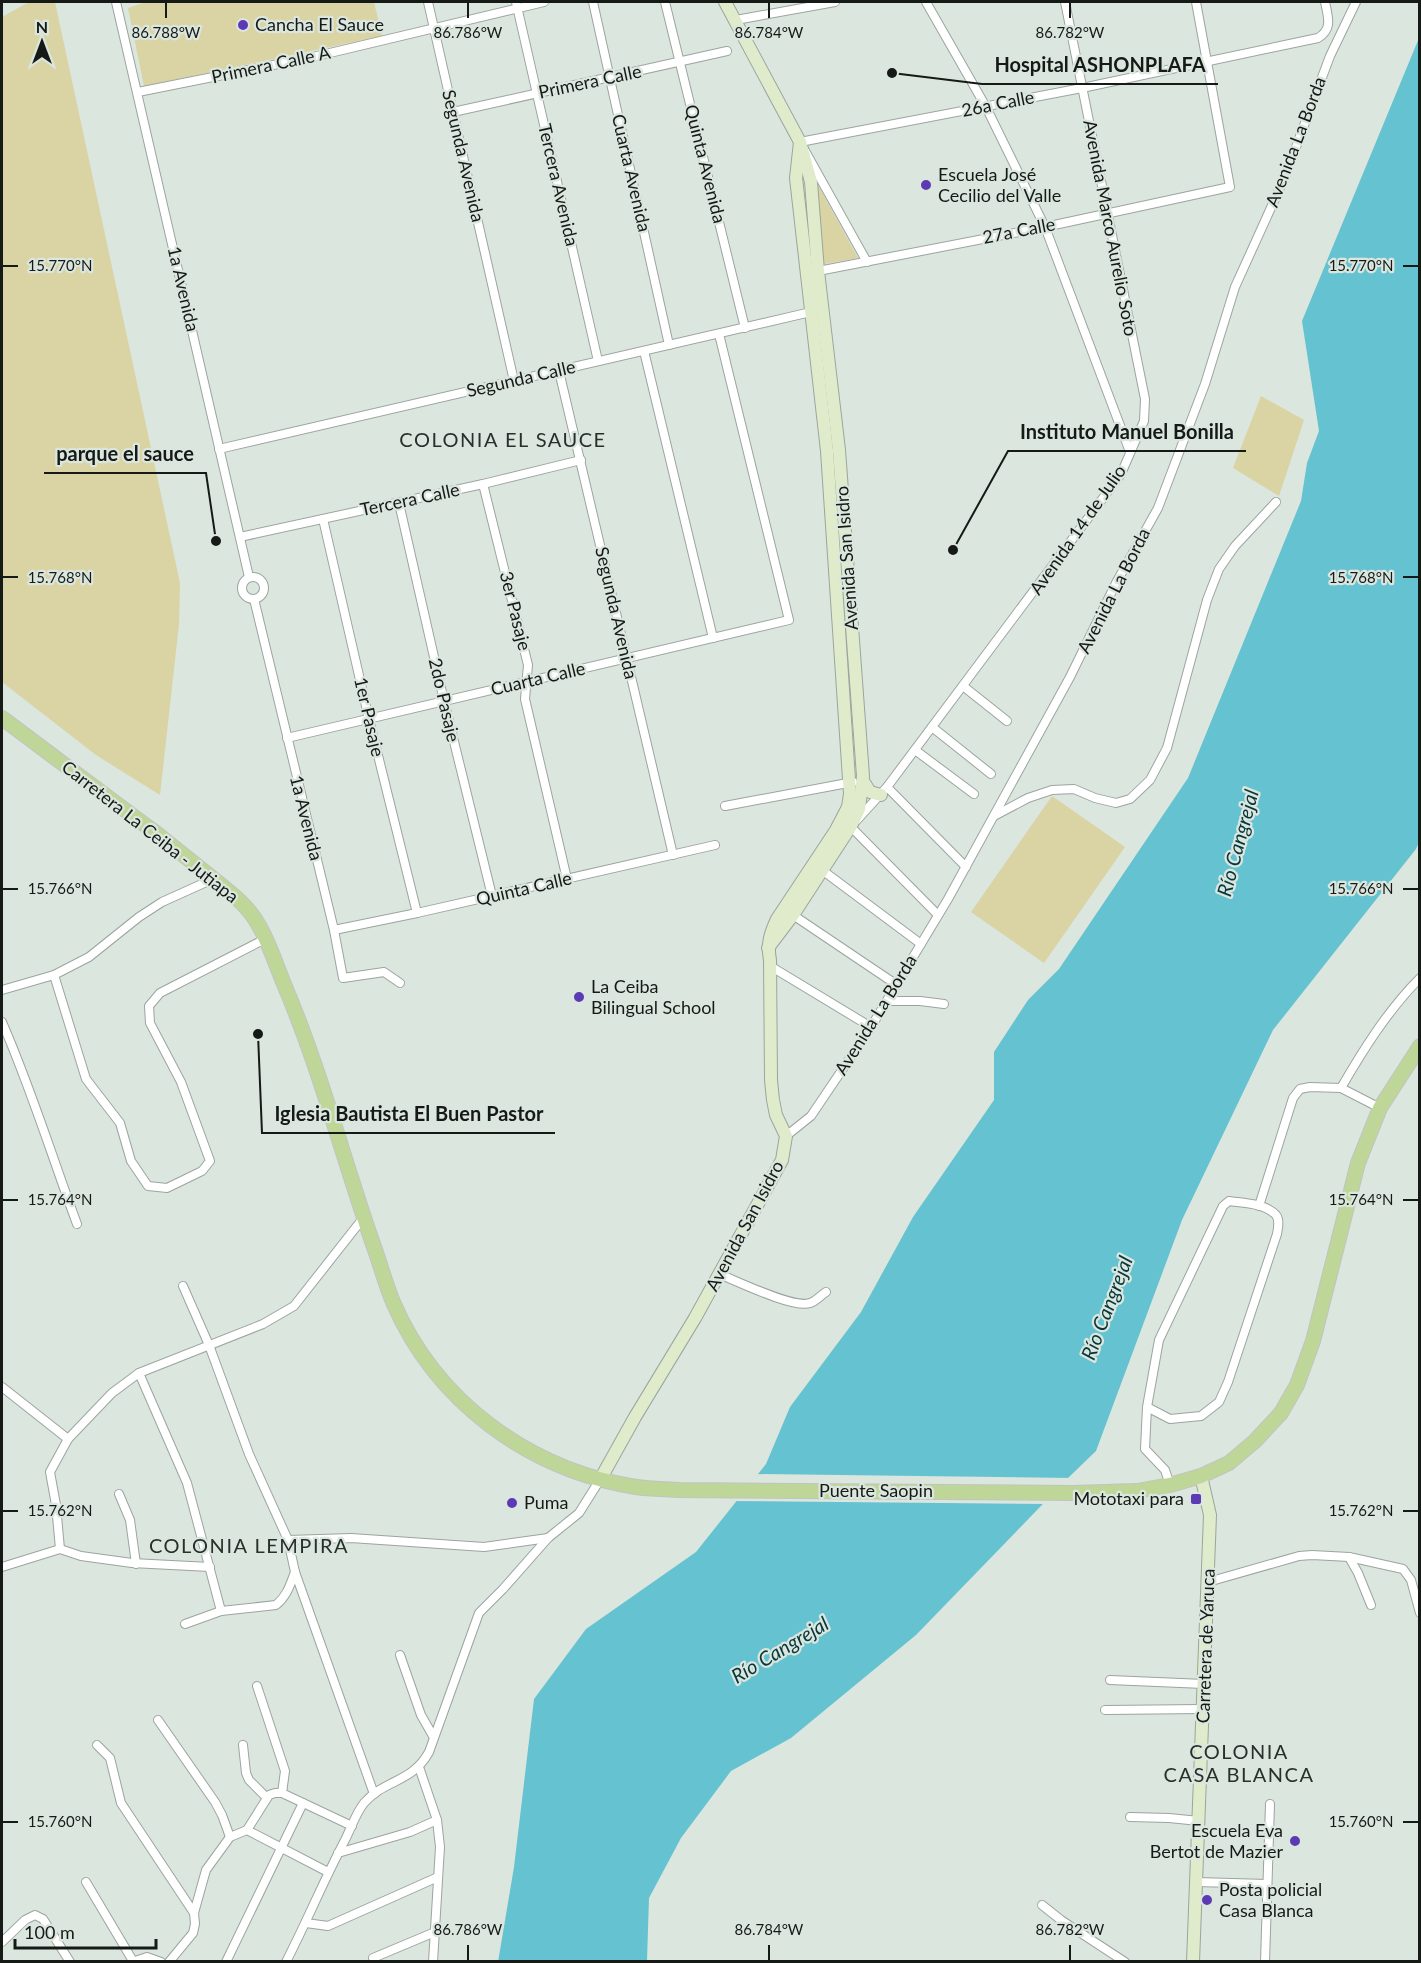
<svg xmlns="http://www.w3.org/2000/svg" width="1421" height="1963" font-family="Lato,sans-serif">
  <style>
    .green { fill: #dad3a4 }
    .water { fill: #65c2d0 }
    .pier { fill: #dbe6de }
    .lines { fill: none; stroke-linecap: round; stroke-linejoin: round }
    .street-casing { stroke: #9ba59e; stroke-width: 10 }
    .secondary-casing { stroke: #9ba59e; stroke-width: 14 }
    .primary-casing { stroke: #c2c3c3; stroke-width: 16 }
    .street { stroke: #fff; stroke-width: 8 }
    .secondary { stroke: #dfebcb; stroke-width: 12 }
    .primary { stroke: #bed798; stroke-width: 14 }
    .ticks { fill: none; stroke: #161a17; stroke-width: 2 }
    .poi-dot { fill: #5a3bb3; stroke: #dbe6de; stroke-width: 2 }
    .labels { text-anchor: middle; stroke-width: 4.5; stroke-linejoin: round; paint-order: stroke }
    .poi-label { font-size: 18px; fill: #161a17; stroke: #dbe6de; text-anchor: start }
    .street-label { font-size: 18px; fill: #161a17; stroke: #dbe6de }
    .neighbourhood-label { font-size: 20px; letter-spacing: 1.5px; fill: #27302a; stroke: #dbe6de }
    .water-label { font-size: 20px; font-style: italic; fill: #07363c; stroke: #dbe6de }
    .ticks-label { font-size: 15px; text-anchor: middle; fill: #161a17; stroke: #dbe6de; stroke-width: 4.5; stroke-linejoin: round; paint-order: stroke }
    .leader { fill: none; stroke: #161a17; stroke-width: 2 }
    .callout-dot { fill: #161a17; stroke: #dbe6de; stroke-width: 2 }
    .callout-label { font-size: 20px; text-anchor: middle; font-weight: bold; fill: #161a17; stroke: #dbe6de; stroke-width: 4.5; stroke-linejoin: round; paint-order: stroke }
  </style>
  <rect width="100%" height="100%" fill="#dbe6de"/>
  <g class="green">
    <polygon points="29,2 55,2 180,583 179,624 160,795 96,755 2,682 2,17"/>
    <polygon points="146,2 374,2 382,36 144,86 128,8"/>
    <polygon points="813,176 858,258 824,264"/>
    <polygon points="1261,396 1304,420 1279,496 1233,468"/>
    <polygon points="1052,796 1125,847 1044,963 971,912"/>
  </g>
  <polygon class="water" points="1419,38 1419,842 1416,849 1273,1030 1182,1220 1096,1451 1069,1477 916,1635 791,1738 731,1771 681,1838 649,1898 647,1961 498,1962 514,1867 534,1699 586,1629 696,1552 766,1464 790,1407 861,1312 913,1217 994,1100 994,1052 1028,1000 1059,969 1188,778 1301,501 1307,463 1319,431 1302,321"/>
  <polygon class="pier" points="754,1474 1072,1478 1047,1504 732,1501"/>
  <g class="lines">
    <g class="street-casing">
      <g id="street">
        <polyline points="116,2 249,577"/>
        <polyline points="428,2 514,381"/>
        <polyline points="516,2 598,361"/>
        <polyline points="593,2 669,345"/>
        <polyline points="665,2 745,328"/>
        <polyline points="926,2 986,107 1045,227 1130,452"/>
        <polyline points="736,20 835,2"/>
        <polyline points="138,92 313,57 544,2"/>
        <polyline points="453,112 727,51"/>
        <path d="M867,262L800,142L1082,88L1318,38C1333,29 1328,17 1325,2"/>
        <polyline points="813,272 1045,227 1230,187 1196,2"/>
        <polyline points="644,351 713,638"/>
        <polyline points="559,371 673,855"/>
        <polyline points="219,449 815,311"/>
        <polyline points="483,484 528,665 525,699 567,879"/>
        <polyline points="399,503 444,701 492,896"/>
        <polyline points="323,519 369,719 417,913"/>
        <polyline points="240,537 483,484 581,460"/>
        <circle cx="253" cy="588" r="11"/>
        <polyline points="254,599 334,930 343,978 384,972 400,983"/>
        <polyline points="963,686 1007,721"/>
        <polyline points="932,727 991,774"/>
        <polyline points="287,738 789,620 719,334"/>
        <polyline points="915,750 974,794"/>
        <polyline points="887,787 966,867"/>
        <polyline points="725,806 853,782"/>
        <polyline points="994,816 1028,798 1052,790 1074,789 1095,798 1116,803 1130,799 1150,780 1167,748 1207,600 1219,569 1235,546 1276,502"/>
        <polyline points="857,820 887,787 1121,474 1144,421 1145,399 1065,2"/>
        <polyline points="848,824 938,915"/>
        <polyline points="822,870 921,944"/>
        <polyline points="793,915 897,985"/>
        <polyline points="334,930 417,913 715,845"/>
        <polyline points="770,966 871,1027"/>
        <polyline points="54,975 86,1079 120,1123 131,1161 148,1186 167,1188 202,1171 210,1161 181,1082 150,1023 149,1006 160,993 265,939"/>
        <polyline points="2,990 54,975 89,957 139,917 162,902 213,879"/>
        <polyline points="887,1001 920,1001 944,1004"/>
        <path d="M2,1022C31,1088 52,1157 77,1224"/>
        <path d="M1341,1088C1363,1050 1388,1010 1420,978"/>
        <polyline points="786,1136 811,1116 871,1027 948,899 1070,677 1116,583 1158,508 1205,384 1235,287 1284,179 1330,56 1356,2"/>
        <polyline points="1259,1206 1293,1098 1300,1089 1310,1087 1341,1088 1380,1108"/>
        <path d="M719,1274C737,1281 794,1309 810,1303C815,1302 821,1295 826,1292"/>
        <polyline points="183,1286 209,1345 249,1454 288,1540 295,1572 374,1794"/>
        <polyline points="139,1373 187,1483 221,1611"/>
        <polyline points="2,1387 68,1439"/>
        <path d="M1147,1407L1170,1419L1201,1416L1219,1402L1228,1382L1277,1234C1278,1228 1280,1220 1276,1215C1265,1203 1243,1203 1229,1201L1223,1206L1159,1340L1147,1407L1145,1449L1165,1470L1170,1485"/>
        <polyline points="119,1494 130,1520 136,1564"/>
        <polyline points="288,1540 351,1538 484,1547 548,1538"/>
        <polyline points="60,1549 56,1505 50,1472 68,1439 112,1393 139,1373 263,1324 294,1306 364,1217"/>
        <polyline points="1349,1557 1358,1573 1371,1605"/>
        <polyline points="2,1567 60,1549 81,1556 132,1563 210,1567"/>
        <polyline points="1208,1582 1299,1556 1312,1555 1349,1557 1403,1569 1411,1580 1420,1613"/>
        <path d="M185,1624L221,1611L276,1605C287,1596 290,1585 295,1572"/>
        <polyline points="400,1655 421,1715 433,1736"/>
        <polyline points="1110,1680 1204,1684"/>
        <polyline points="257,1686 285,1771 282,1793"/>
        <polyline points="1105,1710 1203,1709"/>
        <polyline points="158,1720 215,1802 222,1815 230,1837"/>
        <polyline points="97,1745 110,1758 121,1803 194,1913"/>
        <polyline points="243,1745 246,1773 249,1780 267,1798"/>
        <polyline points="419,1767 437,1820 440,1847 433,1962"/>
        <polyline points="1130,1817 1169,1818 1199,1821"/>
        <polyline points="247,1830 328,1872"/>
        <polyline points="338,1853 410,1832 437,1820"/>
        <polyline points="86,1882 133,1961"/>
        <polyline points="1197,1882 1267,1884"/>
        <polyline points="1042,1905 1061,1920 1125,1962"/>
        <polyline points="306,1923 328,1926 438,1877"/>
        <polyline points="2,1942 25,1920 35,1915 43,1919 70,1962"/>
        <polyline points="373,1958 435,1932"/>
        <polyline points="132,1962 147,1957 161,1962"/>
        <polyline points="169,1962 193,1933 195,1924 194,1913 206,1870 230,1837 247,1830 269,1795 275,1793 282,1793 352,1826"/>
        <polyline points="226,1962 303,1803"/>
        <path d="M286,1962C307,1921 324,1880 345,1840C351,1828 356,1813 364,1803C385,1779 412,1783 429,1752L479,1613L503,1589L548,1538L579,1513L601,1478"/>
        <polyline points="1265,1962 1270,1804"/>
      </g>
    </g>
    <g class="secondary-casing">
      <g id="secondary">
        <polyline points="725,2 800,142 811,182 818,271 839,450 863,776 859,809 851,826 793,915 768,948"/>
        <polyline points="863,781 870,792 881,795"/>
        <path d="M601,1478L635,1417L695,1318L782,1160L786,1136L776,1115L773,1100L771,1080L770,960C767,944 770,934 777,919L836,830L848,807L850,794L827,451L796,178L800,142"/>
        <polyline points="1193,1962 1210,1515 1201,1476"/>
      </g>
    </g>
    <g class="primary-casing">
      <path id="primary" d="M2,718C53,756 104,795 156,833C176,849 196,865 216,881C232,894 248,906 258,924C269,942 276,965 284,984C320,1069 343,1158 373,1244C380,1263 385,1283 393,1302C436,1402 529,1470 636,1487C650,1489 665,1489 680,1490L1073,1493L1137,1491L1170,1485L1201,1476L1229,1463L1255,1441L1281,1413L1297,1385L1313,1341L1358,1163L1380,1108L1420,1046"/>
    </g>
    <use href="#street" class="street"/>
    <use href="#secondary" class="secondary"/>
    <use href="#primary" class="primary"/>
  </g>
  <path class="ticks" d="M166,3V18M468,3V18M769,3V18M1070,3V18M3,266H18M1403,266H1418M3,577H18M1403,577H1418M3,889H18M1403,889H1418M3,1200H18M1403,1200H1418M3,1511H18M1403,1511H1418M3,1822H18M1403,1822H1418M468,1945V1960M769,1945V1960M1070,1945V1960"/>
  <g class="poi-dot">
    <circle cx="243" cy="25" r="6"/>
    <circle cx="926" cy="185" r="6"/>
    <circle cx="579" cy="997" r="6"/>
    <rect x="1190" y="1493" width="12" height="12" rx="3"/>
    <circle cx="512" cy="1503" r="6"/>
    <circle cx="1295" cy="1841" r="6"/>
    <circle cx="1207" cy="1900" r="6"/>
  </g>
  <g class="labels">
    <g class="poi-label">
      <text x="255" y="31">Cancha El Sauce</text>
      <text x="938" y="181">Escuela José<tspan x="938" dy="21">Cecilio del Valle</tspan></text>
      <text x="591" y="993">La Ceiba<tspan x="591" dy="21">Bilingual School</tspan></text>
      <text x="1184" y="1505" text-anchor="end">Mototaxi para</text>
      <text x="524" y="1509">Puma</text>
      <text x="1283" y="1837" text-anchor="end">Escuela Eva<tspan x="1283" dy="21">Bertot de Mazier</tspan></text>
      <text x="1219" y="1896">Posta policial<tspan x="1219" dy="21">Casa Blanca</tspan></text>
    </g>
    <g class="street-label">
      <text transform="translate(271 65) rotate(-12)" y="6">Primera Calle A</text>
      <text transform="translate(590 82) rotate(-12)" y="6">Primera Calle</text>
      <text transform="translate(998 104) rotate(-11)" y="6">26a Calle</text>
      <text transform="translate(1296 142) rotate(-69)" y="6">Avenida La Borda</text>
      <text transform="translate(463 156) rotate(77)" y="6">Segunda Avenida</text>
      <text transform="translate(705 164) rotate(76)" y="6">Quinta Avenida</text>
      <text transform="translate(631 173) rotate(77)" y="6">Cuarta Avenida</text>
      <text transform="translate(558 185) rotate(77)" y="6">Tercera Avenida</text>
      <text transform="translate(1110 228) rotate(79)" y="6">Avenida Marco Aurelio Soto</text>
      <text transform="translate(1019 231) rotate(-11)" y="6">27a Calle</text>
      <text transform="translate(183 289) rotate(77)" y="6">1a Avenida</text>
      <text transform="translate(521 379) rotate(-13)" y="6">Segunda Calle</text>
      <text transform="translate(410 500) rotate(-12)" y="6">Tercera Calle</text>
      <text transform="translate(1078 530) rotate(-55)" y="6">Avenida 14 de Julio</text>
      <text transform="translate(847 558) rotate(-94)" y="6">Avenida San Isidro</text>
      <text transform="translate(1114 591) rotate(-63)" y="6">Avenida La Borda</text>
      <text transform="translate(515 611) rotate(76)" y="6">3er Pasaje</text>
      <text transform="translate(616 613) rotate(77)" y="6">Segunda Avenida</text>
      <text transform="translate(538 679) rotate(-13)" y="6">Cuarta Calle</text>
      <text transform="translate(444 700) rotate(77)" y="6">2do Pasaje</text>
      <text transform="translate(369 717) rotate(77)" y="6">1er Pasaje</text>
      <text transform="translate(306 818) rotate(76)" y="6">1a Avenida</text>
      <text transform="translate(150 832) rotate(38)" y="6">Carretera La Ceiba - Jutiapa</text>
      <text transform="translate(524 889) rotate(-13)" y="6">Quinta Calle</text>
      <text transform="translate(876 1015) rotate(-58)" y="6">Avenida La Borda</text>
      <text transform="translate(745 1226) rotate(-62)" y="6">Avenida San Isidro</text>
      <text x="876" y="1497">Puente Saopin</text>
      <text transform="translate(1206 1646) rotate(-88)" y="6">Carretera de Yaruca</text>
    </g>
    <g class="neighbourhood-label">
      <text x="503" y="447">COLONIA EL SAUCE</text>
      <text x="249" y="1553">COLONIA LEMPIRA</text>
      <text x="1239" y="1759">COLONIA<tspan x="1239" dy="23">CASA BLANCA</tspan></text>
    </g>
    <g class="water-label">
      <text transform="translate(1238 843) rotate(-75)" y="7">Río Cangrejal</text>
      <text transform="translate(1107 1308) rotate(-69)" y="7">Río Cangrejal</text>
      <text transform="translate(780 1650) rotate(-31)" y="7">Río Cangrejal</text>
    </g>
  </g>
  <g class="ticks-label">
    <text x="166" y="38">86.788°W</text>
    <text x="468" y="38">86.786°W</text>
    <text x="769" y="38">86.784°W</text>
    <text x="1070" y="38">86.782°W</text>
    <text x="60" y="271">15.770°N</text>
    <text x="1361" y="271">15.770°N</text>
    <text x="60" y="583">15.768°N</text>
    <text x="1361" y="583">15.768°N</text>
    <text x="60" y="894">15.766°N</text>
    <text x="1361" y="894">15.766°N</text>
    <text x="60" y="1205">15.764°N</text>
    <text x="1361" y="1205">15.764°N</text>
    <text x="60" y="1516">15.762°N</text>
    <text x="1361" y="1516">15.762°N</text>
    <text x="60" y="1827">15.760°N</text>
    <text x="1361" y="1827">15.760°N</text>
    <text x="468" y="1935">86.786°W</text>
    <text x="769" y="1935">86.784°W</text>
    <text x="1070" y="1935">86.782°W</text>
  </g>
  <path class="leader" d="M892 73L982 84H1218M953 550L1008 451H1246M216 541L206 473H44M258 1034L262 1133H555"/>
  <g class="callout-dot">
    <circle cx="892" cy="73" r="6"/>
    <circle cx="953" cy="550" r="6"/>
    <circle cx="216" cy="541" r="6"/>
    <circle cx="258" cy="1034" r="6"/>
  </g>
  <g class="callout-label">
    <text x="1100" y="72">Hospital ASHONPLAFA</text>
    <text x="1127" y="439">Instituto Manuel Bonilla</text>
    <text x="125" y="461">parque el sauce</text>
    <text x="409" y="1121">Iglesia Bautista El Buen Pastor</text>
  </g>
  <rect width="1421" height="1963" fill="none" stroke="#161a17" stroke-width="6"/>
  <g transform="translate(42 42)" stroke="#dbe6de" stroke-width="4.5" paint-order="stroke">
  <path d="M0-4.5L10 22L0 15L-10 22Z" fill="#161a17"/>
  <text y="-9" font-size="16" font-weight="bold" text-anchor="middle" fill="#161a17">N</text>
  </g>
  <path d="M15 1939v9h141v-9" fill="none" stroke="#161a17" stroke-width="3"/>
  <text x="24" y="1939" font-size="18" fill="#161a17" stroke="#dbe6de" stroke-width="4.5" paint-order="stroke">100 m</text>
</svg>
